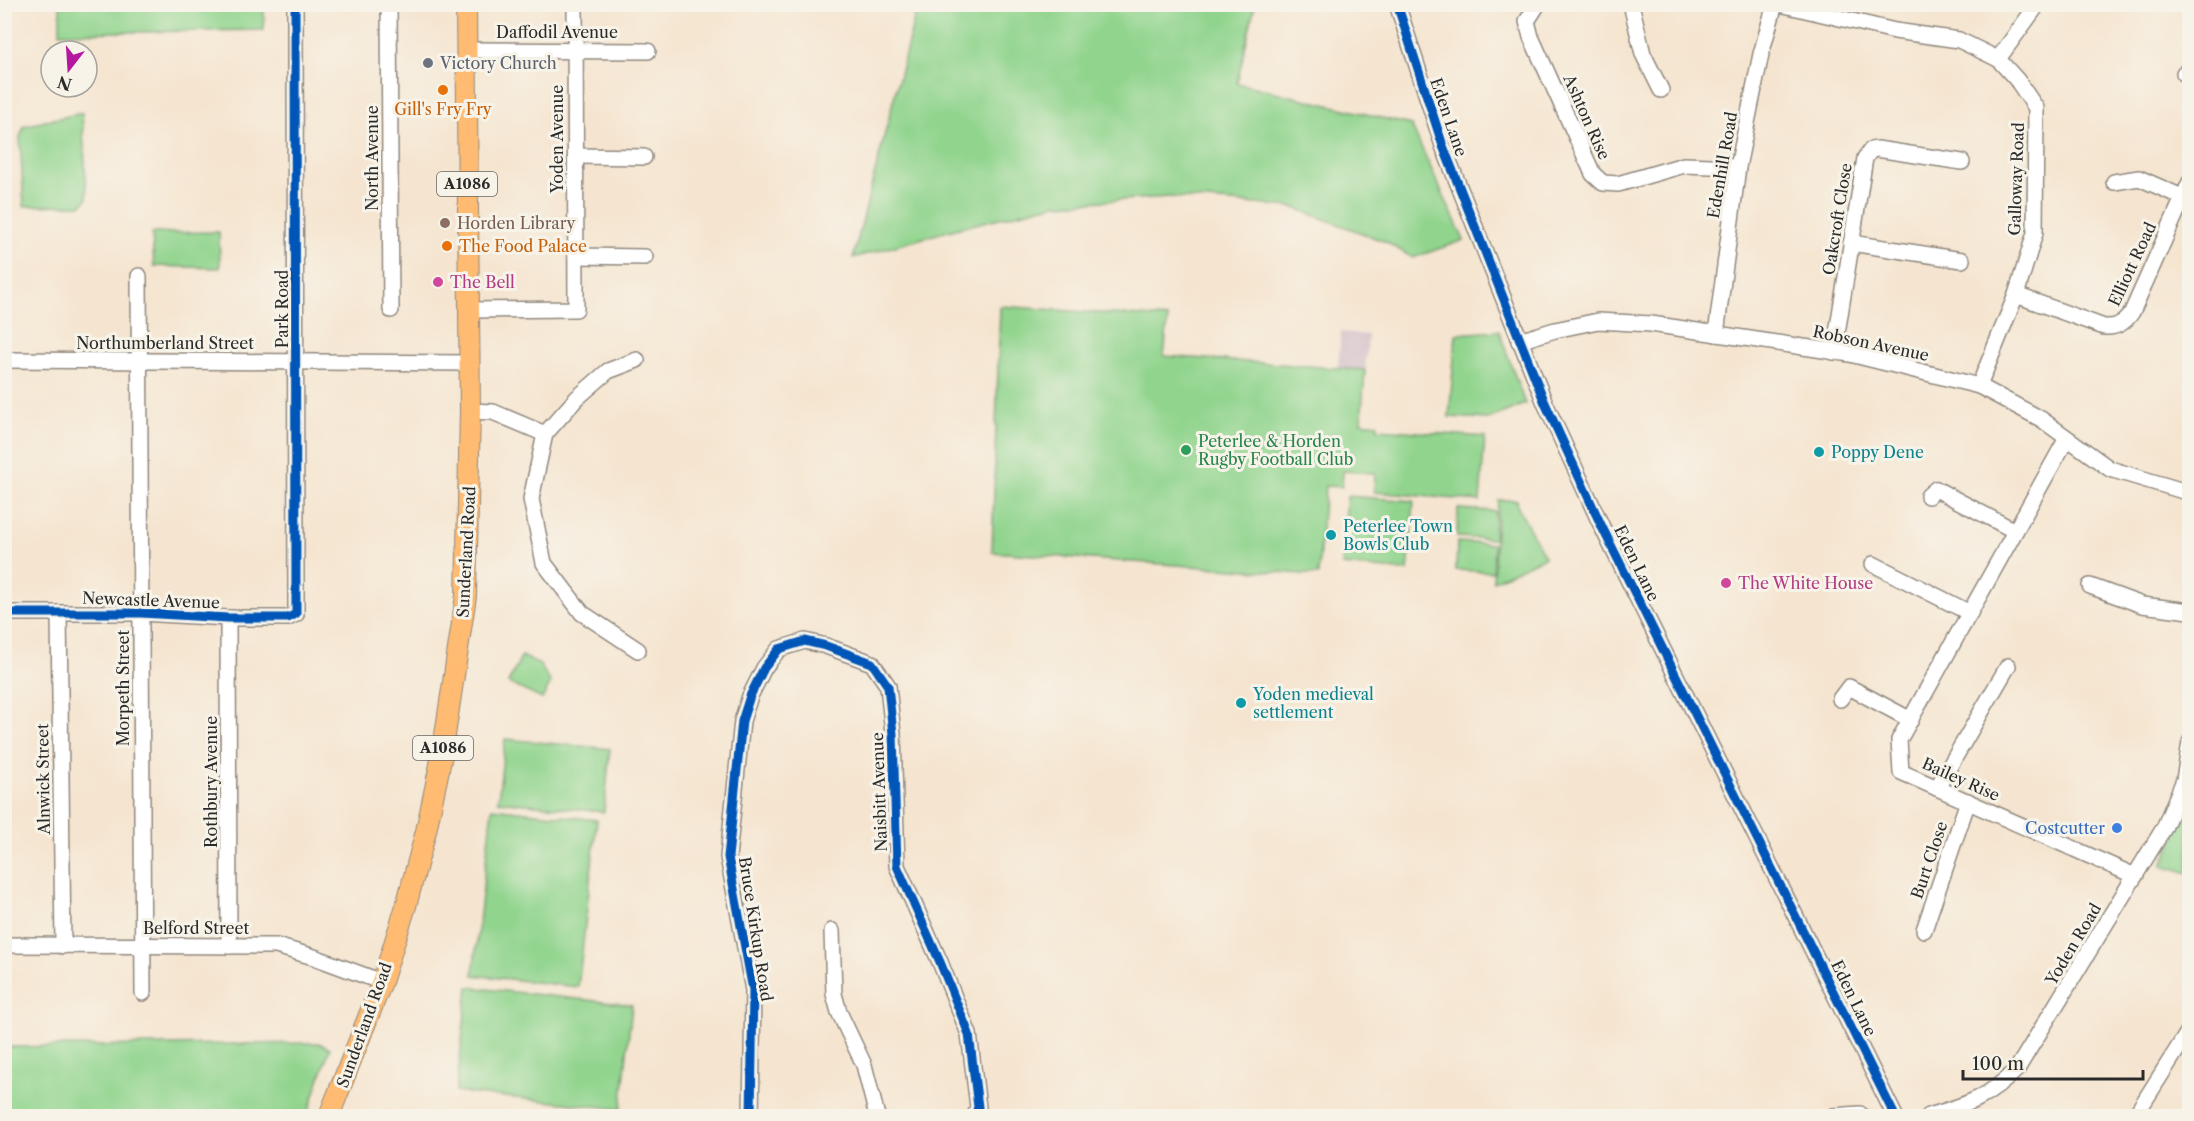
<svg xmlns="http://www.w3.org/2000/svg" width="2194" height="1121" font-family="'Libre Caslon Text',serif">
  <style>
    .industrial { fill: #d2bdc8 }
    .green { fill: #90d48d; stroke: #5e805c; stroke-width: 1.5 }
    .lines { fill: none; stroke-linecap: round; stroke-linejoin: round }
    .minor-casing { stroke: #90887e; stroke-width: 18 }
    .major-casing { stroke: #90887e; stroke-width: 22 }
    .minor { stroke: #fff; stroke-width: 15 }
    .major { stroke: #febb71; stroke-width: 20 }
    .cycleway-casing { stroke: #f7f3e8; stroke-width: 13 }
    .cycleway { stroke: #0057b8; stroke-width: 9 }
    .worship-dot { fill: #6b7280; stroke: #f7f3e8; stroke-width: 2 }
    .food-dot { fill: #e8710a; stroke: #f7f3e8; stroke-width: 2 }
    .education-dot { fill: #8d6e63; stroke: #f7f3e8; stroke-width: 2 }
    .hotel-dot { fill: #d1479c; stroke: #f7f3e8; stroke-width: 2 }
    .leisure-dot { fill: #2e9e5b; stroke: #f7f3e8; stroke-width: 2 }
    .culture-dot { fill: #0f9aa8; stroke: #f7f3e8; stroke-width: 2 }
    .shop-dot { fill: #3f7fe0; stroke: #f7f3e8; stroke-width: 2 }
    .labels { text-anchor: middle; stroke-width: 6; stroke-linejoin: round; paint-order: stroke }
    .shield { fill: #f7f3e8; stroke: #686764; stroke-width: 1.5 }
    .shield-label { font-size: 15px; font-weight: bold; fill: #2b2b2b }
    .street-label { font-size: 16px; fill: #2b2b2b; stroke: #f7f3e8 }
    .worship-label { font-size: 16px; fill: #5b616d; stroke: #f7f3e8; text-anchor: start }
    .food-label { font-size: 16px; fill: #c56008; stroke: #f7f3e8 }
    .education-label { font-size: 16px; fill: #785e54; stroke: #f7f3e8; text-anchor: start }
    .hotel-label { font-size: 16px; fill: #b23c85; stroke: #f7f3e8; text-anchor: start }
    .leisure-label { font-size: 16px; fill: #27864d; stroke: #f7f3e8; text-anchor: start }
    .culture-label { font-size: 16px; fill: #0d838f; stroke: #f7f3e8; text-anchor: start }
    .shop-label { font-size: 16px; fill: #366cbe; stroke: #f7f3e8; text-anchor: end }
  </style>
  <rect width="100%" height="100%" fill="#f7f3e8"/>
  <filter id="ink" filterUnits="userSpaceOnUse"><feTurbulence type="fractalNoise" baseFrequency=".0167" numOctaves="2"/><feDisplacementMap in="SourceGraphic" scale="12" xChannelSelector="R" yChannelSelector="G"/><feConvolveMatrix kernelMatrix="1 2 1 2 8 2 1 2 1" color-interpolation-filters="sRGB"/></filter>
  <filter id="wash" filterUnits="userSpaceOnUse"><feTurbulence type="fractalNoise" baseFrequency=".008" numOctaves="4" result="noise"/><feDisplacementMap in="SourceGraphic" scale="24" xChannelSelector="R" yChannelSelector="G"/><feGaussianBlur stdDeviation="1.35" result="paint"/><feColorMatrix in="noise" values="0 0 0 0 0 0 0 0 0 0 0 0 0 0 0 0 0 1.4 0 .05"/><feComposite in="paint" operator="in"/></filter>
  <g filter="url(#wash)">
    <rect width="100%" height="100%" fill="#f5e5d0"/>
    <polygon class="industrial" points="1341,332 1368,335 1365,370 1338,368"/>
    <g class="green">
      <polygon points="918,4 1255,5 1237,83 1411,125 1464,240 1413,258 1386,242 1292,207 1170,197 1056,204 955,229 853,258"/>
      <polygon points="60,5 264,5 264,30 60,33"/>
      <polygon points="82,113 87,199 81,205 24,206 20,137 24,126"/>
      <polygon points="219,232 220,268 154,266 152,233"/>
      <polygon points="1000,306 1168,318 1164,356 1365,370 1361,422 1378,424 1378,429 1485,437 1480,501 1374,492 1375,473 1343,471 1342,487 1325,486 1318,575 992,552"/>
      <polygon points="1499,331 1525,404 1488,419 1449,417 1456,334"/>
      <polygon points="1347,496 1414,501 1408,571 1342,565"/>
      <polygon points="1498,500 1517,500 1518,508 1545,557 1493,581"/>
      <polygon points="1458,509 1495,511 1494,539 1457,537"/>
      <polygon points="1457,542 1494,544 1493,572 1456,570"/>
      <polygon points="522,656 540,665 551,683 542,699 508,683"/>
      <polygon points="505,739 610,749 604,812 498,801"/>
      <polygon points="492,808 597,820 578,987 473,975"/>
      <polygon points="2189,808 2189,873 2162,865"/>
      <polygon points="468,987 632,1005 621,1109 456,1092"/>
      <polygon points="318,1043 330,1048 307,1116 5,1116 5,1047"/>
    </g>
  </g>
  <g filter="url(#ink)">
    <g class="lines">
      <g class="minor-casing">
        <g id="minor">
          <polyline points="389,4 391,310"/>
          <polyline points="1397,4 1443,146 1545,403 1602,527 1895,1116"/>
          <polyline points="1538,4 1527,21 1531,37 1593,174 1603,183 1618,184 1684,165 1738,167"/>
          <polyline points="1631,4 1643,54 1661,90"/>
          <polyline points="1780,4 1895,31 1959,40 1998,59 2017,80 2036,108 2035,233 2016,295 1979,386"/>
          <polyline points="466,50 648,51"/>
          <polyline points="1998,59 2038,4"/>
          <polyline points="2184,73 2190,78"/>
          <polyline points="576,156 644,157"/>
          <polyline points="2114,182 2139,178 2182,197"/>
          <polyline points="1851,243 1962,260"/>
          <polyline points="576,256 645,257"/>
          <polyline points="139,276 143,993"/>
          <path d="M2016,295L2104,327C2117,328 2125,323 2132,312L2190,182"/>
          <polyline points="469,310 576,309 575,4"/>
          <polyline points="1716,334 1738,167 1761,54 1775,4"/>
          <polyline points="1519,341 1555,330 1598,321 1651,324 1850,354 1979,386 2041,419 2110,469 2190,493"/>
          <polyline points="1834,352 1865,158 1871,150 1877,149 1962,162"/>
          <polyline points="4,360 469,363"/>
          <polyline points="637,360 608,371 577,398 545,434 531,499 544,563 582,613 638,650"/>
          <polyline points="470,411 493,412 545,434"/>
          <polyline points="2067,438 1899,740 1901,772 2135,876"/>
          <polyline points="1928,496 1936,489 2015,531"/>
          <polyline points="1873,564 1970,613"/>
          <polyline points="2090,586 2142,605 2190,611"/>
          <polyline points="4,613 141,613 228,618 288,618 296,614 295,4"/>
          <polyline points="59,613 63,946"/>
          <polyline points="228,618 229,946"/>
          <polyline points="1840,699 1849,687 1911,720"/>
          <polyline points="1937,788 2008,666"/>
          <polyline points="1924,930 1968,801"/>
          <polyline points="832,931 834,994 839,1012 864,1065 877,1116"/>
          <polyline points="4,945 276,946 314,957 382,982"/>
          <polyline points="751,1116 753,990 728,857 742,721 750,696 764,668 779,649 805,641 826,646 872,663 888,686 893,734 897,866 940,962 969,1034 978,1107 975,1116"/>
          <polyline points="1833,1116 1860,1114 1862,1116"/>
          <path d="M1929,1116C1969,1104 1987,1099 2017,1069L2164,828L2184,780L2190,742"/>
          <polyline points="2135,1116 2190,1029"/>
        </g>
      </g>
      <g class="major-casing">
        <polyline id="major" points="329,1116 382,982 406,906 426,831 442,755 466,596 470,411 466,4"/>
      </g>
      <use href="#minor" class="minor"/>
      <use href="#major" class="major"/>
      <g class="cycleway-casing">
        <g id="cycleway">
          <polyline points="1397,4 1443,146 1545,403 1602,527 1895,1116"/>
          <polyline points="4,613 141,613 228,618 288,618 296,614 295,4"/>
          <polyline points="751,1116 753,990 728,857 742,721 750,696 764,668 779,649 805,641 826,646 872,663 888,686 893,734 897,866 940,962 969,1034 978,1107 975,1116"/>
        </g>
      </g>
      <use href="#cycleway" class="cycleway"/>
    </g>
  </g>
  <circle class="worship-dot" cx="428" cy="63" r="6"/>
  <g class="food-dot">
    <circle cx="443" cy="90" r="6"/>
    <circle cx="447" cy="246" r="6"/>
  </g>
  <circle class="education-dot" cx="445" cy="223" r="6"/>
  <g class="hotel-dot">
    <circle cx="438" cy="282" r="6"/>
    <circle cx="1726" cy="583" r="6"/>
  </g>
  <circle class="leisure-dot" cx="1186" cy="450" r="6"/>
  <g class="culture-dot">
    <circle cx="1819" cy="452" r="6"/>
    <circle cx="1331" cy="535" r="6"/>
    <circle cx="1241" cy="703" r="6"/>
  </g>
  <circle class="shop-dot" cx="2117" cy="828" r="6"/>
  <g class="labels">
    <g class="shield">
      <rect x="437" y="172" width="60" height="24" rx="4.5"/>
      <rect x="413" y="736" width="60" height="24" rx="4.5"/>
    </g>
    <g class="shield-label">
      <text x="467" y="189">A1086</text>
      <text x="443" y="753">A1086</text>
    </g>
    <g class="street-label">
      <text x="557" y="38">Daffodil Avenue</text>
      <text transform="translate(1449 117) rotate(71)" y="6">Eden Lane</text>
      <text transform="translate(1587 117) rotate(66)" y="6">Ashton Rise</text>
      <text transform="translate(557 139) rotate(-90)" y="6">Yoden Avenue</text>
      <text transform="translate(372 158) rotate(-90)" y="6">North Avenue</text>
      <text transform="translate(1722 165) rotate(-80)" y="6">Edenhill Road</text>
      <text transform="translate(2016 179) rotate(-88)" y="6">Galloway Road</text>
      <text transform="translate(1837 219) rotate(-81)" y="6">Oakcroft Close</text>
      <text transform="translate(2132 264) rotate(-65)" y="6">Elliott Road</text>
      <text transform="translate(282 309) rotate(-90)" y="6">Park Road</text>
      <text x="165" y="349">Northumberland Street</text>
      <text transform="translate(1871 343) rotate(12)" y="6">Robson Avenue</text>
      <text transform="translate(466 552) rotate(-87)" y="6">Sunderland Road</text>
      <text transform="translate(1637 563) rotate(64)" y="6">Eden Lane</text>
      <text transform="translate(151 600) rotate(2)" y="6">Newcastle Avenue</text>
      <text transform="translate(123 688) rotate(-90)" y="6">Morpeth Street</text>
      <text transform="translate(43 779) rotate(-91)" y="6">Alnwick Street</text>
      <text transform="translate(1961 779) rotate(24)" y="6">Bailey Rise</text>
      <text transform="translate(211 782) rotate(-90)" y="6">Rothbury Avenue</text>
      <text transform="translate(879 792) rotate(-92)" y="6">Naisbitt Avenue</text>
      <text transform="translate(1929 860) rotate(-71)" y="6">Burt Close</text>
      <text x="196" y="934">Belford Street</text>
      <text transform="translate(756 929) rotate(81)" y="6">Bruce Kirkup Road</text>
      <text transform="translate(2073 944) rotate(-59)" y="6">Yoden Road</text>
      <text transform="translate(1854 998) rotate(64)" y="6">Eden Lane</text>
      <text transform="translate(364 1025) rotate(-70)" y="6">Sunderland Road</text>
    </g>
    <g class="worship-label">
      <text x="440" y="69">Victory Church</text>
    </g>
    <g class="food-label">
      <text x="443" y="115">Gill's Fry Fry</text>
      <text x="459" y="252" text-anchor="start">The Food Palace</text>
    </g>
    <g class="education-label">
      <text x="457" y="229">Horden Library</text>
    </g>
    <g class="hotel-label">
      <text x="450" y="288">The Bell</text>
      <text x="1738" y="589">The White House</text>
    </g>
    <g class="leisure-label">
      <text x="1198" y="447">Peterlee &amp; Horden<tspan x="1198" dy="18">Rugby Football Club</tspan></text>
    </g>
    <g class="culture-label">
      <text x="1831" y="458">Poppy Dene</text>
      <text x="1343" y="532">Peterlee Town<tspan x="1343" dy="18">Bowls Club</tspan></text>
      <text x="1253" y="700">Yoden medieval<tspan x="1253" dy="18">settlement</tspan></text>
    </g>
    <g class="shop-label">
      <text x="2105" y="834">Costcutter</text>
    </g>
  </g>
  <rect width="2194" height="1121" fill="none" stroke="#f7f3e8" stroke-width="24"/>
  <g transform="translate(69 69) rotate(197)"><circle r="28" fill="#f7f3e8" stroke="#a5a39c" stroke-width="1.5"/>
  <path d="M0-4.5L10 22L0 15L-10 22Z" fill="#b5179e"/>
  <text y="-9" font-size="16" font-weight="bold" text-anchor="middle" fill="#2b2b2b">N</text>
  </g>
  <path d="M1963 1070v9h180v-9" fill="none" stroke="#2b2b2b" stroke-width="3"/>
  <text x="1972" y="1070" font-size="18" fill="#2b2b2b" stroke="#f7f3e8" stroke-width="4.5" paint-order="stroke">100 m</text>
</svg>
